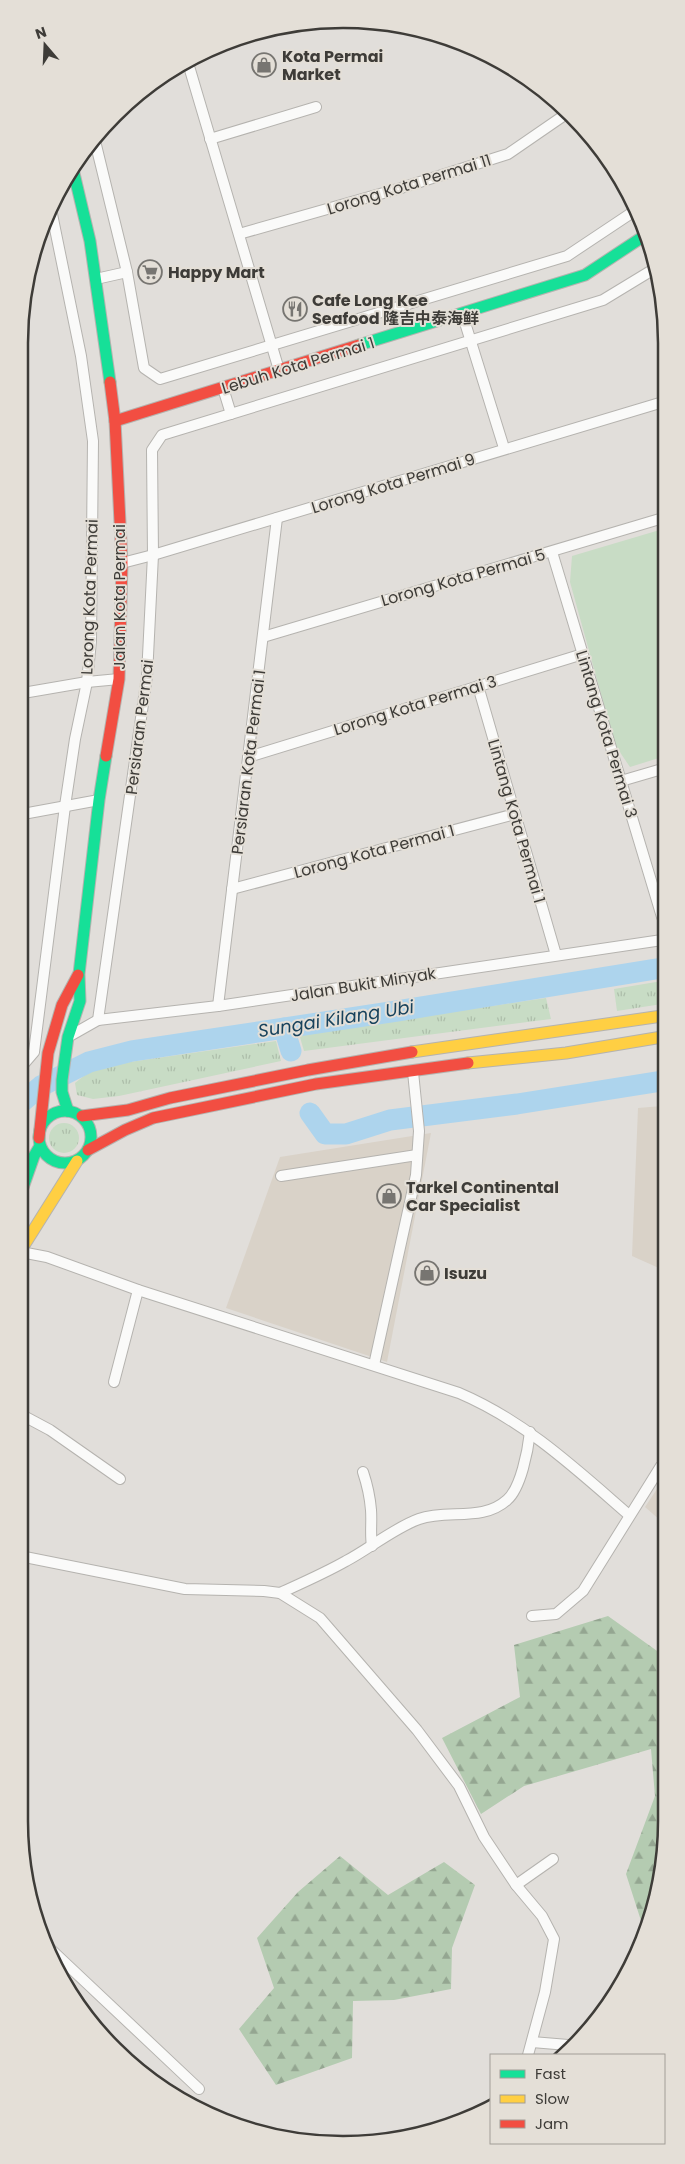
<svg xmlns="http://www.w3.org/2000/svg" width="685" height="2164" font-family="Poppins,'Noto Sans SC',sans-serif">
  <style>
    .built { fill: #d9d2c8 }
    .grass { fill: url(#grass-tufts) }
    .forest { fill: url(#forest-firs) }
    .park { fill: #c8dcc5 }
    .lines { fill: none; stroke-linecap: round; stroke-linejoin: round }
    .river { stroke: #add4ed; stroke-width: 21 }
    .street-casing { stroke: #b5b3af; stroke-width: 12 }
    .fast-casing { stroke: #b5b3af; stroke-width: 13 }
    .slow-casing { stroke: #b5b3af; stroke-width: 13 }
    .jam-casing { stroke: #b5b3af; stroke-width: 13 }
    .street { stroke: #fafaf9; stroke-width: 10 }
    .fast { stroke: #16e098; stroke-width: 11 }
    .slow { stroke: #ffcf43; stroke-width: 11 }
    .jam { stroke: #f24e42; stroke-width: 11 }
    .labels { text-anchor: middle; stroke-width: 4; stroke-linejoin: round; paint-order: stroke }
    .poi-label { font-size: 16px; font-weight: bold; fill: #3e3c38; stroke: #e4dfd7; text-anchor: start }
    .street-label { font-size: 16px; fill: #3e3c38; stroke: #e4dfd7 }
    .water-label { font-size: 18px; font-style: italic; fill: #17425c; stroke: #e4dfd7 }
    .rim { fill: none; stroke: #3e3c38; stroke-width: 2.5 }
  </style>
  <defs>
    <pattern id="grass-tufts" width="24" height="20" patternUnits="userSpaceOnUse" patternTransform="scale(1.25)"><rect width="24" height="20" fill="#c8dcc5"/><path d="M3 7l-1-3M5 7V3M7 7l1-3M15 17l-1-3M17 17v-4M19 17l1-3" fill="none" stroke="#adbeaa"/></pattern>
    <pattern id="forest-firs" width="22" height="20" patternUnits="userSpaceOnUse" patternTransform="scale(1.25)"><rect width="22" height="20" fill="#b4cbb1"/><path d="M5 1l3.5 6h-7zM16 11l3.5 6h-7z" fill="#94a691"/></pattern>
  </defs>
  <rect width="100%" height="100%" fill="#e1deda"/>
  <g class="built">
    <polygon points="662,1106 661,1269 632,1256 638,1108"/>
    <polygon points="431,1133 387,1362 226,1308 280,1157"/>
    <polygon points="661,1483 661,1521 645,1507"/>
  </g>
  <g class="grass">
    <polygon points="662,981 662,1004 617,1011 614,989"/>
    <polygon points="546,998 551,1019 304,1051 299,1034"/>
    <polygon points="276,1041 281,1061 119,1096 93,1099 77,1095 75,1083 95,1067"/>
    <circle cx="64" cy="1138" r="15"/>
  </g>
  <g class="forest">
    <polygon points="608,1616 660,1653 660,1885 643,1927 626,1874 655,1796 651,1749 524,1786 481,1814 442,1738 520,1697 514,1645"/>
    <polygon points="340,1856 388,1895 444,1862 475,1885 452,1948 451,1989 394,2000 353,2001 352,2058 276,2085 239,2029 274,1988 257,1938 298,1892"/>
  </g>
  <polygon class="park" points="663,529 662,757 630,767 615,745 570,582 572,556"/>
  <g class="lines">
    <g class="river">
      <polyline points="284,1028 291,1051"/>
      <polyline points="22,1102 41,1086 89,1062 132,1051 397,1011 662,968"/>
      <polyline points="310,1113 325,1134 346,1134 390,1120 517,1104 662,1081"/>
    </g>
    <g class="street-casing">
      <g id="street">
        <polyline points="188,63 279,370"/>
        <polyline points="210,139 316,107"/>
        <polyline points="95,141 127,272 144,368 160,379 567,256 636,210"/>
        <polyline points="239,234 401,188 508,154 569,112"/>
        <polyline points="96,279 127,272"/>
        <polyline points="462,313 504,448"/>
        <polyline points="223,388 231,414"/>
        <polyline points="552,552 662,917"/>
        <polyline points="122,563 153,555 663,402"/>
        <polyline points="263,637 663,518"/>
        <polyline points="478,686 556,955"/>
        <polyline points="23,693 87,682 119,679"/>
        <polyline points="248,757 583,654"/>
        <polyline points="621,781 662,769"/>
        <polyline points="23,814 99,800"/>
        <polyline points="232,889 515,814"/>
        <polyline points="218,1006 277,518"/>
        <polyline points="98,1020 147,676 153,555 152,450 162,435 603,300 654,269"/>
        <polyline points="68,1037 98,1020 218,1006 662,940"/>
        <polyline points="22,1066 34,1052 65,806 75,739 87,682 91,641 93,441 81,356 52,214"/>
        <polyline points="281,1176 417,1155"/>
        <path d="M21,1252L47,1257L138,1290L459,1393C525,1421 576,1469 629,1515"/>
        <polyline points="374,1365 416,1175 419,1131 413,1072"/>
        <polyline points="114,1382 138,1290"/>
        <polyline points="20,1414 50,1430 120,1479"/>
        <path d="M363,1472C367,1484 370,1497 371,1510C372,1523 370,1533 372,1546"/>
        <polyline points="20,1556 185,1589 264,1591 280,1593 320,1618 417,1730 459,1786 484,1837 516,1885 542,1916 554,1939 545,1992 528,2055"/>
        <path d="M280,1593C302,1583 325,1573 346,1561C369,1549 394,1528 419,1519C448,1509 483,1522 507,1500C521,1488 528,1450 530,1432"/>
        <polyline points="532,1616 556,1614 583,1591 661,1466"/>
        <polyline points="516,1885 553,1859"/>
        <polyline points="42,1941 199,2089"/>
        <polyline points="532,2042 568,2045"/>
      </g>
    </g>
    <g class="fast-casing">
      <g id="fast">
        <polyline points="72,165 90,241 110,382"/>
        <polyline points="359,345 585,275 644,236"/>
        <circle cx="65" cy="1137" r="26"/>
        <polyline points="68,1111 62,1092 62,1080 68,1037 80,1001 79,974 99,800 106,756"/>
        <polyline points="21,1193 34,1156 40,1146"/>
      </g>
    </g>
    <g class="slow-casing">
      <g id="slow">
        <polyline points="412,1052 662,1016"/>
        <polyline points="468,1063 566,1053 662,1037"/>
        <polyline points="21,1250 77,1161"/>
      </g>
    </g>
    <g class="jam-casing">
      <g id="jam">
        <polyline points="115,421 359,345"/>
        <polyline points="106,756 119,679 122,563 115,421 110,382"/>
        <polyline points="82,1116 128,1110 170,1098 308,1070 412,1052"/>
        <polyline points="39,1138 48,1053 62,1005 78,975"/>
        <polyline points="88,1150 125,1130 153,1118 316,1084 468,1063"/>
      </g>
    </g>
    <use href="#street" class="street"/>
    <use href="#fast" class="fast"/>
    <use href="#slow" class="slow"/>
    <use href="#jam" class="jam"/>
  </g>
  <defs>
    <g id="shop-ring" transform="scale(1.25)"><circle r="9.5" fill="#e4dfd7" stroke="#777571" stroke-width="1.5"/><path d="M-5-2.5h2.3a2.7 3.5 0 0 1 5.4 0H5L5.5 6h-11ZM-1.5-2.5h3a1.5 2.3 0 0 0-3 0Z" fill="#777571"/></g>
    <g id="supermarket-ring" transform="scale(1.25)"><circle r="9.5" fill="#e4dfd7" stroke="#777571" stroke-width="1.5"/><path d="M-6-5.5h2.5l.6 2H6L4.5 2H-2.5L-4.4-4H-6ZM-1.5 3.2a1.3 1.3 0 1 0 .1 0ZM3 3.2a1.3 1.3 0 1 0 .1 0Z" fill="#777571"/></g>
    <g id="restaurant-ring" transform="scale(1.25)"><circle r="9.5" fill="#e4dfd7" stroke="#777571" stroke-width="1.5"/><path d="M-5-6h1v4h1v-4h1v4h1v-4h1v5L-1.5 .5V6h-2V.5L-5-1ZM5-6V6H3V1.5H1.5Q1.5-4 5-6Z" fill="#777571"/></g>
  </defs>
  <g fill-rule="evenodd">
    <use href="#shop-ring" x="264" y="65"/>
    <use href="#supermarket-ring" x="150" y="272"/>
    <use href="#restaurant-ring" x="295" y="309"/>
    <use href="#shop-ring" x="389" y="1196"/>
    <use href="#shop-ring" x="427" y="1273"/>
  </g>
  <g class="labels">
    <g class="poi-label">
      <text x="282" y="62">Kota Permai<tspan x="282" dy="18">Market</tspan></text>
      <text x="168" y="278">Happy Mart</text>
      <text x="312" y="306">Cafe Long Kee<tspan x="312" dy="18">Seafood 隆吉中泰海鲜</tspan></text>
      <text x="406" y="1193">Tarkel Continental<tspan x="406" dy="18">Car Specialist</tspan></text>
      <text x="444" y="1279">Isuzu</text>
    </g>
    <g class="street-label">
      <text transform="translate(409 184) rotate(-17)" y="6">Lorong Kota Permai 11</text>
      <text transform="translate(298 365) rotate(-17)" y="6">Lebuh Kota Permai 1</text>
      <text transform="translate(393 483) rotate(-17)" y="6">Lorong Kota Permai 9</text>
      <text transform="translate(463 577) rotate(-16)" y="6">Lorong Kota Permai 5</text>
      <text transform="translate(89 597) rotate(-88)" y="6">Lorong Kota Permai</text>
      <text transform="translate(119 597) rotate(-90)" y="6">Jalan Kota Permai</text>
      <text transform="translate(415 705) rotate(-17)" y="6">Lorong Kota Permai 3</text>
      <text transform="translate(139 727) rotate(-83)" y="6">Persiaran Permai</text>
      <text transform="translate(607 734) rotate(73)" y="6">Lintang Kota Permai 3</text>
      <text transform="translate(248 762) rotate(-83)" y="6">Persiaran Kota Permai 1</text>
      <text transform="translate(517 821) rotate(74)" y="6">Lintang Kota Permai 1</text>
      <text transform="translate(374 851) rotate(-15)" y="6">Lorong Kota Permai 1</text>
      <text transform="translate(363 984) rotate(-9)" y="6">Jalan Bukit Minyak</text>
    </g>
    <g class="water-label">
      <text transform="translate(336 1019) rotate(-9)" y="6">Sungai Kilang Ubi</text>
    </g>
  </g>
  <path d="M0 0H685V2164H0ZM343 28H343A315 315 0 0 1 658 343V1821A315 315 0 0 1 343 2136H343A315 315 0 0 1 28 1821V343A315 315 0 0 1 343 28Z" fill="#e4dfd7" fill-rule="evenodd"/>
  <path class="rim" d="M343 28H343A315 315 0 0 1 658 343V1821A315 315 0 0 1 343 2136H343A315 315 0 0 1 28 1821V343A315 315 0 0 1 343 28Z"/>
  <rect x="490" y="2054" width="175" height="90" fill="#e4dfd7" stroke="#a29e97"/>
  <rect x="500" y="2070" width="25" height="8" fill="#16e098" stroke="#a29e97"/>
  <text x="535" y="2079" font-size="15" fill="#3e3c38">Fast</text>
  <rect x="500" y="2095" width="25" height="8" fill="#ffcf43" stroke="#a29e97"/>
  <text x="535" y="2104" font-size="15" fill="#3e3c38">Slow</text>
  <rect x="500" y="2120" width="25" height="8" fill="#f24e42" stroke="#a29e97"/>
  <text x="535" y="2129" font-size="15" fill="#3e3c38">Jam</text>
  <g transform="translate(45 45) rotate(341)" stroke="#e4dfd7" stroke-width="4" paint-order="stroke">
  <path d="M0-4L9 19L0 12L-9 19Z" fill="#3e3c38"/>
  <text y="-8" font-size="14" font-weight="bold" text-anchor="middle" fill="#3e3c38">N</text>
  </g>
</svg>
